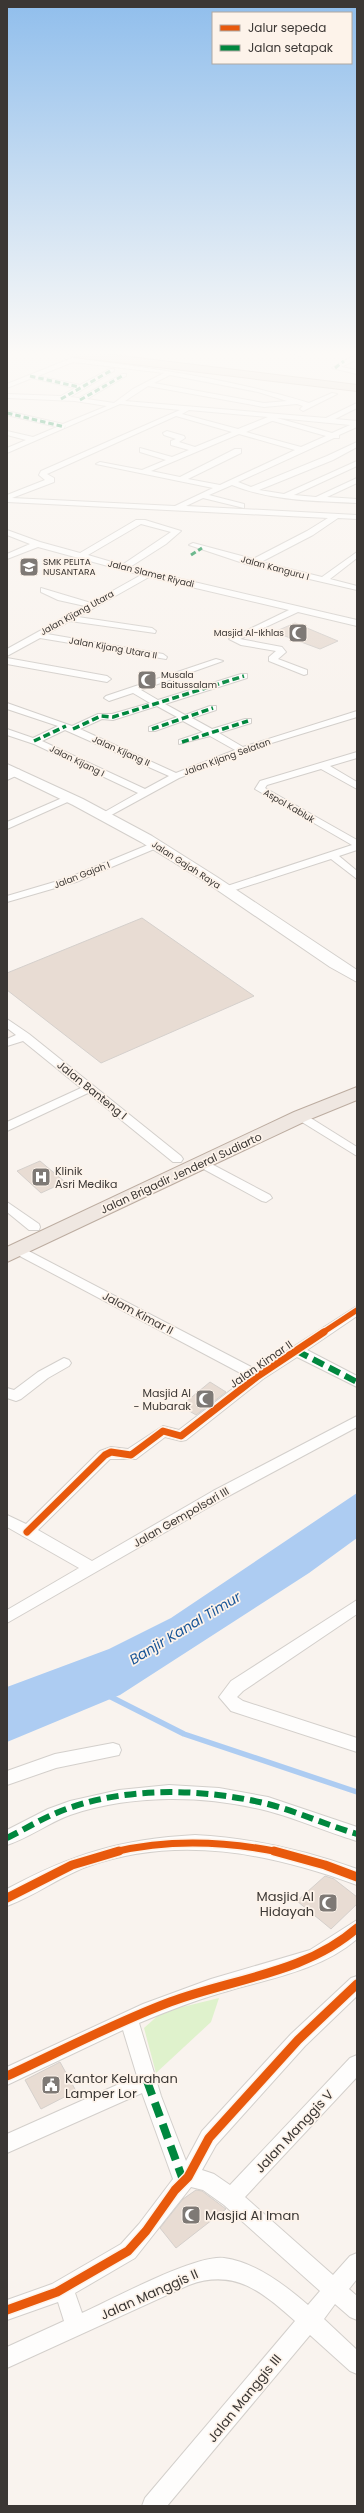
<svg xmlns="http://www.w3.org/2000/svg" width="364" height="2513" font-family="Poppins,sans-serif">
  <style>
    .green { fill: #dff2cc }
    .water { fill: #adccf2 }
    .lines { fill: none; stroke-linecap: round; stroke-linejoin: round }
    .stream { stroke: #adccf2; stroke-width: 5.5 }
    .building { fill: #e8dcd3; stroke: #d5d0cc }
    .minor-casing { stroke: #d3cfcb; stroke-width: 2 }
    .secondary-casing { stroke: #d3cfcb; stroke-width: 2 }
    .primary-casing { stroke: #bcaca0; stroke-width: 2 }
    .motorway-casing { stroke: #bcaca0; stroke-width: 2 }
    .minor { fill: #fefdfc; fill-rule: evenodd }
    .secondary { fill: #fefdfc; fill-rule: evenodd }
    .primary { fill: #efe7e1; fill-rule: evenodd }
    .motorway { fill: #e5d9cf; fill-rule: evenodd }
    .quiet-far3 { stroke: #00873e; stroke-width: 3; stroke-dasharray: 5.5 3; stroke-linecap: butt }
    .quiet-far2 { stroke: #00873e; stroke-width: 3.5; stroke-dasharray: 7 3.5; stroke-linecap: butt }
    .quiet-far1 { stroke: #00873e; stroke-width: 6; stroke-dasharray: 12 6; stroke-linecap: butt }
    .quiet { stroke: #00873e; stroke-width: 8; stroke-dasharray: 15 8; stroke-linecap: butt }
    .cycleway-far2-casing { stroke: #fdf3ea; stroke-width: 8 }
    .cycleway-far1-casing { stroke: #fdf3ea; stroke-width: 10 }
    .cycleway-casing { stroke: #fdf3ea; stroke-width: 12 }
    .cycleway-far2 { stroke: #e8590c; stroke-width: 5.5 }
    .cycleway-far1 { stroke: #e8590c; stroke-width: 7 }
    .cycleway { stroke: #e8590c; stroke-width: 9 }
    .labels { text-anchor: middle; stroke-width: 3.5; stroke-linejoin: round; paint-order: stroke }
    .far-poi-label { font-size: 9px; fill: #3b3734; stroke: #fdf3ea; text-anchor: start }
    .far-street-label { font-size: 9px; fill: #3b3734; stroke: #fdf3ea }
    .street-label { font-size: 11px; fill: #3b3734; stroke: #fdf3ea }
    .poi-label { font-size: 11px; fill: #3b3734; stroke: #fdf3ea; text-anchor: start }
    .near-poi-label { font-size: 13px; fill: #3b3734; stroke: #fdf3ea; text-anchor: start }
    .near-street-label { font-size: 13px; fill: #3b3734; stroke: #fdf3ea }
    .near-water-label { font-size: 14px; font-style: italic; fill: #175497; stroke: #fdf3ea }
  </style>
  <rect width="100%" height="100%" fill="#f9f3ee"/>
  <polygon class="green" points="219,1998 211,2022 156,2073 144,2028 162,2012"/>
  <polygon class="water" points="357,1493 357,1538 309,1573 120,1695 7,1742 7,1687 109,1649 171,1618"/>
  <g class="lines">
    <polyline class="stream" points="109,1696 184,1734 357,1792"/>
  </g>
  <g class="building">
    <polygon points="295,623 338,641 320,649 274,632"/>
    <polygon points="142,918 254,996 101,1063 7,990 7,973"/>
    <polygon points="40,1161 65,1182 41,1193 17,1171"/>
    <polygon points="210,1382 226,1392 196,1415 181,1406"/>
    <polygon points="325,1876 334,1879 357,1897 357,1904 331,1929 297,1901"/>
    <polygon points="60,2062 76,2091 41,2109 25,2080"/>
    <polygon points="196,2190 202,2191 226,2209 176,2248 160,2228 183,2199"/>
  </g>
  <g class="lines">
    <g class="minor-casing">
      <g id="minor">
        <polygon points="293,354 304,354 301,356"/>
        <polygon points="357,354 357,359 341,367 357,370 357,374 332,368"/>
        <path d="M72,358C153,368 231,379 309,403L332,393L337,394L303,411L300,409L303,406L297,404L264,407L148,386L125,401L326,418L357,403V408L335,419L357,421V427L339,435V438H334L238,482L251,487L327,456L357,442V447L333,460L259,490L284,494L357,461V466L294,495L316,497L357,478V483L327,497L357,499V503C314,501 271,501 232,485L209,495L244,504V508L203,498L186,506L357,515V519L338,518L313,535L261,562L322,577L357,552V558L330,579L357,586V590L249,565L189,545L193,543L253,559L307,531L328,518L7,502V495L45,480L39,475L41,471L180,410L120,404L7,453V448L26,440L7,435V431L33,437L57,427L7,415V411L63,424L107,406L75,401L7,398V394L61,396L75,388L32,378L7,388V384ZM73,362L164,373L133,389L114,403L87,399L126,376V374H122L79,398L70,397L114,371V369H110L80,385L38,376ZM170,375L258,392L287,401L264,403L154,383ZM189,410L268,417L238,429L182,414ZM176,416L232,432L195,447L179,442L185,438L184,436L167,431L163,433L164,435L176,439L171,441V445L189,450L172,457L140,448V452L166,460L142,470L100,462L96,464L213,488L175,506L12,498L54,482V478L47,474ZM277,418H278L350,425L332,433ZM272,421H273L326,436L301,447L246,432ZM239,434L295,450L220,485L188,479L241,453V449H235L180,477L151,471Z"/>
        <path d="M136,520H145L181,531L166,544L130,567L357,620V626L298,612L240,639L282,647L286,652L278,659L307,670V674L304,675L269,661V657L276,651L241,645L229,639L289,610L149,577L78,617L152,628L156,631L155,633L70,621L47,634L163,654L167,657L166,659L40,638L7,656V649L85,606L58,600L41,592V588L91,603L141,575L38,547L7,559V554L30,544L7,535V530L40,542L80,553ZM141,524L171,532L122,565L88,555Z"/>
        <polygon points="7,658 107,676 111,679 107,682 7,664"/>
        <path d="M216,659L223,661L141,690L158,700L241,674H247V678L165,704L185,715L210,706H216V710L192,718L212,729L245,719H251V723L219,733L243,747L357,711V717L265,745L179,778L104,819L99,816L101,814L138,793L34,744L7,735V729L33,738L58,726L7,709V703L72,726L98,714H112L150,703L133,693L109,701L104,698L106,696ZM157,706L177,717L149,727V731H155L183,721L203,732L179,740V744L210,736L235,750L176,773L80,729L102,719L113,720ZM65,730L169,776L145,789L42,741Z"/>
        <polygon points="357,752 357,758 330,766 357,782 357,789 321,769 267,785 265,788 357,840 357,850 339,856 357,871 357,879 331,859 229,892 221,892 221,888 352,845 255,789 260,781"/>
        <polygon points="17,769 20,770 20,774 7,780 7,773"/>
        <polygon points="69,795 74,798 72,800 7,829 7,822"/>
        <polygon points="155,842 159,843 159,847 76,882 7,902 7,896 68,878"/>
        <polygon points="7,1019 29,1034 181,1156 183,1159 181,1162 173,1162 88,1093 7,1131 7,1122 81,1088 23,1041 7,1046 7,1039 16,1035 7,1028"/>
        <polygon points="301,1112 357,1147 357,1156 297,1119 295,1116"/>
        <polygon points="202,1159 270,1195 272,1198 266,1202 262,1201 198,1166 196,1163 198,1160"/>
        <polygon points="7,1202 39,1224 40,1227 39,1230 29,1230 7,1212"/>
        <polygon points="19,1246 257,1370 357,1306 357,1316 307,1350 357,1376 357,1387 297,1357 263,1379 186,1440 181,1441 165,1437 136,1459 110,1459 38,1530 92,1561 213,1491 357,1416 357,1427 223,1499 7,1623 7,1610 79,1568 7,1527 7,1515 26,1524 100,1451 111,1447 128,1449 163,1426 179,1430 248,1377 14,1253 13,1250 14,1247"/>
        <polygon points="64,1358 69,1360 71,1363 69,1366 48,1378 21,1399 16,1401 7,1398 7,1388 14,1390 38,1372"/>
        <polygon points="357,1600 357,1614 243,1691 237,1697 243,1701 357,1738 357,1752 231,1711 219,1697 231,1681"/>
        <polygon points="113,1743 119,1745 121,1750 119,1755 56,1768 7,1785 7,1771 55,1754"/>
        <path d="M169,1785L219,1788L268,1797L357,1827V1841C327,1832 298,1819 268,1811C204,1795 133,1794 70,1815C48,1823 29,1838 7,1845V1830L48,1809L70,1801L119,1790Z"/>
        <path d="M195,1835C252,1838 304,1850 357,1869V1885C269,1853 178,1834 86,1867C59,1877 35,1896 7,1906V1889C72,1854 121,1839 195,1835Z"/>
        <path d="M357,1920V1939C321,1970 272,1978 228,1991C198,1999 168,2011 139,2023L161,2096L186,2161L202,2131L291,2034L351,1978L357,1976V1996L305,2046L216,2145L202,2170L214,2174L230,2185L350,2058L357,2055V2077L245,2197L333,2275L350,2256L357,2253V2279L349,2289L357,2296V2320L350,2317L335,2304L324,2319L357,2350V2374L350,2371L310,2335L167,2506H142L145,2498L295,2321C262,2292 235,2268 189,2285L7,2368V2347L64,2321L58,2302L7,2320V2300L52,2284L121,2244L139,2224L173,2179L142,2093L7,2153V2134L137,2076L123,2030L7,2085V2067L143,2004L211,1979L310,1950ZM191,2187L203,2190L224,2205L320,2291L308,2305C285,2285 255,2262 224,2258C196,2254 111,2300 82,2313L75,2293L135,2258Z"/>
      </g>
    </g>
    <g class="secondary-casing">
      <polygon id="secondary" points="7,764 83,799 152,836 217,877 357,970 357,982 330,967 207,883 141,842 73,805 7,773"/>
    </g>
    <g class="primary-casing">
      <polygon id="primary" points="357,1087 357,1100 308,1120 7,1262 7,1247 294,1112"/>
    </g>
    <g class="motorway-casing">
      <polygon id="motorway" points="69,354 105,354 357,385 357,391 74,357"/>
    </g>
    <use href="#minor" class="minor"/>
    <use href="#secondary" class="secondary"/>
    <use href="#primary" class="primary"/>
    <use href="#motorway" class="motorway"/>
    <g class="quiet-far3">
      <polyline points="335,368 344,361"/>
      <polyline points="30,376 79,387"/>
      <polyline points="61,399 112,370"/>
      <polyline points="80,400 124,375"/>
      <polyline points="7,413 65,427"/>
      <polyline points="191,555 202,548"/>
    </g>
    <g class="quiet-far2">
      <polyline points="73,729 101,716 113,717 244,676"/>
      <polyline points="152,729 213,708"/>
      <polyline points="34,741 66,726"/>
      <polyline points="182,742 248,721"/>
    </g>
    <g class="quiet-far1">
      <polyline points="297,1351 357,1382"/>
      <path d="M7,1838C25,1829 43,1818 61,1811C125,1786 202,1788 268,1804C298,1812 327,1825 357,1834"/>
    </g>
    <polyline class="quiet" points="147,2081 183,2180"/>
    <g class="cycleway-far2-casing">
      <polyline id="cycleway-far2" points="322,1333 357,1310"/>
    </g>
    <g class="cycleway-far1-casing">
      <g id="cycleway-far1">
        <polyline points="27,1532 105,1455 111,1452 131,1455 163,1431 181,1436 258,1376 324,1332"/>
        <path d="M114,1852C168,1839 224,1841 279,1852"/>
      </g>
    </g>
    <g class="cycleway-casing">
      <g id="cycleway">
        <polyline points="274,1851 325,1865 357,1877"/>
        <polyline points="7,1898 72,1865 119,1851"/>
        <path d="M7,2076C61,2051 114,2023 170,2002C232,1979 306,1973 357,1928"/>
        <polyline points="7,2310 57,2292 128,2251 146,2231 175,2190 188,2177 209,2138 298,2040 357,1984"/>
      </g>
    </g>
    <use href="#cycleway-far2" class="cycleway-far2"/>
    <use href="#cycleway-far1" class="cycleway-far1"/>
    <use href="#cycleway" class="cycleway"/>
  </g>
  <linearGradient id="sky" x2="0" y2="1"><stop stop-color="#90beec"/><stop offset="0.5" stop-color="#fcfaf7"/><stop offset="1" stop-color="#fcfaf7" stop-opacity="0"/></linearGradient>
  <rect width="364" height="706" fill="url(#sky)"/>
  <defs>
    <g id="school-square" transform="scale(1)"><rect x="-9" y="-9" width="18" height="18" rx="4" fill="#7e7975" stroke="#fdf3ea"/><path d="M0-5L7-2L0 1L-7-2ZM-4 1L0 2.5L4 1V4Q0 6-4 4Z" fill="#fff"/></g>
    <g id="mosque-square" transform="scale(1)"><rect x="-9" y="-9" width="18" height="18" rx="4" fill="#7e7975" stroke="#fdf3ea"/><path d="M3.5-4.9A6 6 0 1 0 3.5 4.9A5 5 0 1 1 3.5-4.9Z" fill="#fff"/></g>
    <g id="hospital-square" transform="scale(1)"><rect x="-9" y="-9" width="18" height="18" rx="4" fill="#7e7975" stroke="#fdf3ea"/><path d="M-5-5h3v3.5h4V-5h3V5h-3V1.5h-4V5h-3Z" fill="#fff"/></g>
    <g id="civic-square" transform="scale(1)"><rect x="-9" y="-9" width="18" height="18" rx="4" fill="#7e7975" stroke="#fdf3ea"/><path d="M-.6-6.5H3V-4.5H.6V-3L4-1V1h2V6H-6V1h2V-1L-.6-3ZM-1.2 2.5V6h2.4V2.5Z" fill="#fff"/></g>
  </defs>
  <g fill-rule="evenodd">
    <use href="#school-square" x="29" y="567"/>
    <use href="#mosque-square" x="298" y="633"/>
    <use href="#mosque-square" x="147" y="680"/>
    <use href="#hospital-square" x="41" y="1177"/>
    <use href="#mosque-square" x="205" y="1399"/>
    <use href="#mosque-square" x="328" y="1903"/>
    <use href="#civic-square" x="51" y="2085"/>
    <use href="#mosque-square" x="191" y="2215"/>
  </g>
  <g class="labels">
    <g class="far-poi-label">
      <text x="43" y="565">SMK PELITA<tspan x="43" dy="10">NUSANTARA</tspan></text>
      <text x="284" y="636" text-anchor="end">Masjid Al-Ikhlas</text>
      <text x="161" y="678">Musala<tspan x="161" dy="10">Baitussalam</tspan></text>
    </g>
    <g class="far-street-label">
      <text transform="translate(275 568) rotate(15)" y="3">Jalan Kanguru I</text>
      <text transform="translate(151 574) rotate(14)" y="3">Jalan Slamet Riyadi</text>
      <text transform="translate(77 613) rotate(-29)" y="3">Jalan Kijang Utara</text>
      <text transform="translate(113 648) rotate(10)" y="3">Jalan Kijang Utara II</text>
      <text transform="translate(121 751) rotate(24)" y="3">Jalan Kijang II</text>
      <text transform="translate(227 757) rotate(-20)" y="3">Jalan Kijang Selatan</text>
      <text transform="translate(77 761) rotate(26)" y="3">Jalan Kijang I</text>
      <text transform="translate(289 806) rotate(30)" y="3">Aspol Kabluk</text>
      <text transform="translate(186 865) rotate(33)" y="3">Jalan Gajah Raya</text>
      <text transform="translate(82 875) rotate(-21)" y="3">Jalan Gajah I</text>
    </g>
    <g class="street-label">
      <text transform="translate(92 1090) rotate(39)" y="4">Jalan Banteng I</text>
      <text transform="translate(181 1173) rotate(-25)" y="4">Jalan Brigadir Jenderal Sudiarto</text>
      <text transform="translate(138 1313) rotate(28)" y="4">Jalam Kimar II</text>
      <text transform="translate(261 1364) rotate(-35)" y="4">Jalan Kimar II</text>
      <text transform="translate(181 1517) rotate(-30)" y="4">Jalan Gempolsari III</text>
    </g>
    <g class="poi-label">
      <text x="55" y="1175">Klinik<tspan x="55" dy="13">Asri Medika</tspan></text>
      <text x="191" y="1397" text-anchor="end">Masjid Al<tspan x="191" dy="13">- Mubarak</tspan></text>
    </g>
    <g class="near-poi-label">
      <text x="314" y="1901" text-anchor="end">Masjid Al<tspan x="314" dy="15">Hidayah</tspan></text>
      <text x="65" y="2083">Kantor Kelurahan<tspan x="65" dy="15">Lamper Lor</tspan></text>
      <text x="205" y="2220">Masjid Al Iman</text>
    </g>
    <g class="near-street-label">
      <text transform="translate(294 2131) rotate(-47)" y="5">Jalan Manggis V</text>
      <text transform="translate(149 2294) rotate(-24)" y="5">Jalan Manggis II</text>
      <text transform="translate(244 2398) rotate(-51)" y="5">Jalan Manggis III</text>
    </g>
    <g class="near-water-label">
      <text transform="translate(185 1628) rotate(-31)" y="5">Banjir Kanal Timur</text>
    </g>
  </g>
  <rect width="364" height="2513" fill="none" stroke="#3b3734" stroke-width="16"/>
  <rect x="212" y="12" width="140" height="52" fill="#fdf3ea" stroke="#afa8a1"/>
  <rect x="220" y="25" width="20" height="6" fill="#e8590c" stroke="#afa8a1"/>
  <text x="248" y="32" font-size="12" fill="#3b3734">Jalur sepeda</text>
  <rect x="220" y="45" width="20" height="6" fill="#00873e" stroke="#afa8a1"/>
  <text x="248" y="52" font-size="12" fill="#3b3734">Jalan setapak</text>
</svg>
